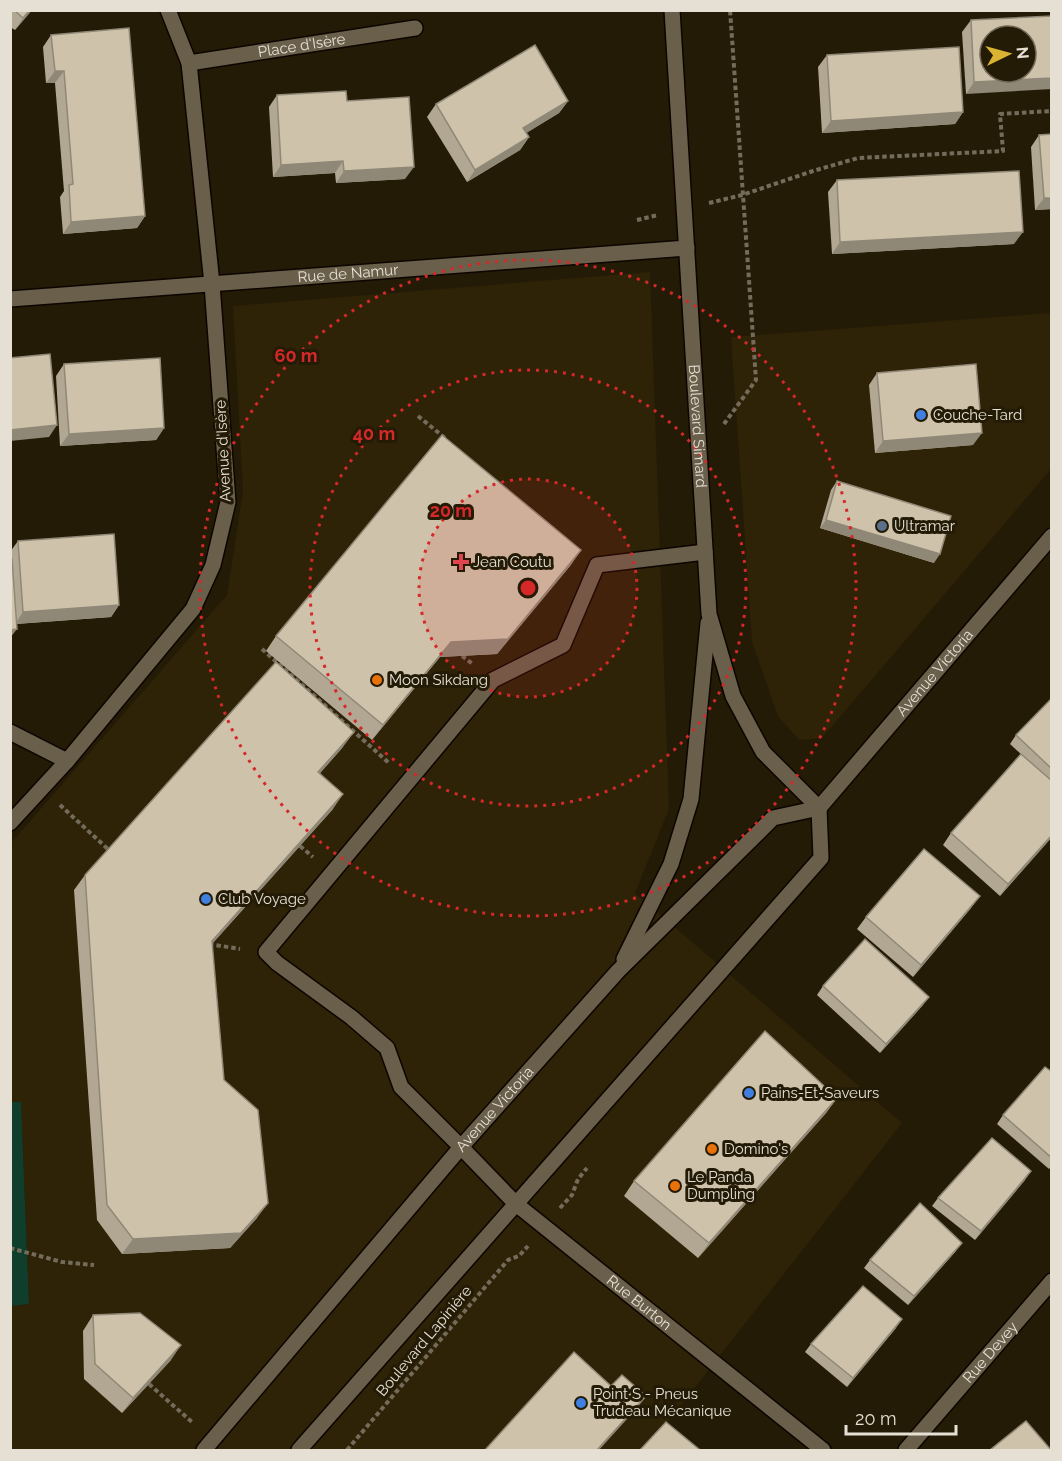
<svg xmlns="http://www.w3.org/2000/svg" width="1062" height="1461" font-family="Raleway,sans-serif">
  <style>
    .built { fill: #2e2207 }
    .green { fill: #0f3e2d }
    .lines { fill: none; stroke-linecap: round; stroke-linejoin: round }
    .service-casing { stroke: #0d0500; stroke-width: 18 }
    .minor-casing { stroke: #0d0500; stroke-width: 18 }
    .tertiary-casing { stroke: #0d0500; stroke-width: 18 }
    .secondary-casing { stroke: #0d0500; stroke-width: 18 }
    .path { stroke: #746c5b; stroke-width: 4; stroke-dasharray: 4.5 3; stroke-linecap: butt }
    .service { stroke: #6a5f4a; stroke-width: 15 }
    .minor { stroke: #6a5f4a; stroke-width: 15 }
    .tertiary { stroke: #6a5f4a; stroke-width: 15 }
    .secondary { stroke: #6a5f4a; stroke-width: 15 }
    .wall { fill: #b1a792 }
    .shaded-wall { fill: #908877 }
    .building { fill: #cec2aa; stroke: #908877; stroke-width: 1.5; fill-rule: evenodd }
    .ring { fill: none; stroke: #d62828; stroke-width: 3; stroke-dasharray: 3 6 }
    .shop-dot { fill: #3f7fe0; stroke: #241b07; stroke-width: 2 }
    .service-dot { fill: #5c6f8a; stroke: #241b07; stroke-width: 2 }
    .health-dot { fill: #e0444e; stroke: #241b07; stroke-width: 2 }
    .food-dot { fill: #e8710a; stroke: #241b07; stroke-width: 2 }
    .labels { text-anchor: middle; stroke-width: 6; stroke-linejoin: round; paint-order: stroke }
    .street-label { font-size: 15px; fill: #e6e0d4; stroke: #241b07 }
    .poi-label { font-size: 15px; fill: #e6e0d4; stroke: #241b07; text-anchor: start }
    .centre { fill: #d62828; stroke: #241b07; stroke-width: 3 }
    .ring-label { font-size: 18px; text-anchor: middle; font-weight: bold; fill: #d62828; stroke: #241b07; stroke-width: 6; stroke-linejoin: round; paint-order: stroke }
  </style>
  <rect width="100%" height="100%" fill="#241b07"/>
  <g class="built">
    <polygon points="650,272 669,809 635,893 902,1123 646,1450 11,1450 11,1306 29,1304 21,1102 10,1102 11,843 227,595 243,491 233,306"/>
    <polygon points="1051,313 1051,469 822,738 799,740 778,716 752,642 731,337"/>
  </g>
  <polygon class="green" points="11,1102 21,1102 29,1304 11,1306"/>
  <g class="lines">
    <g class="service-casing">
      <polyline id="service" points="461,1147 401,1087 387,1048 351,1017 277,963 266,952 493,680 563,645 597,565 705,552"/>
    </g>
    <g class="minor-casing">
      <g id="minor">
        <path id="s1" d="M189,63L415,28"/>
        <path id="s2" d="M10,299L687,248"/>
        <polyline points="10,732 67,761"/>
        <polyline points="10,823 67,761 193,609 213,565 228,502 212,284 189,63 168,10"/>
        <path id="s3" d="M461,1147L516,1204L823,1450"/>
        <path id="s4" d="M906,1450L1052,1281"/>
      </g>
    </g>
    <g class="tertiary-casing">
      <g id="tertiary">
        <path id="s5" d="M819,808L1052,536"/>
      </g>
    </g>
    <g class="secondary-casing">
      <g id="secondary">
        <path id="s6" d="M672,10L709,614L733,696L763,752L819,808"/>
        <polyline points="624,959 671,864 691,799 708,623"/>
        <path id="s7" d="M204,1450L461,1147L618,971L773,818L819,808"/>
        <polyline points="299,1450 821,858 819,808"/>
      </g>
    </g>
    <g class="path">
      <polyline points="709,203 742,195 813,171 858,158 1003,151 1000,114 1052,111"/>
      <polyline points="637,220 658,215"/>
      <polyline points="418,416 445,438"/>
      <polyline points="724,424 756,380 730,10"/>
      <polyline points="262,649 389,763"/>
      <polyline points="462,656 474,665"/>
      <polyline points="60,805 110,851"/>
      <polyline points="300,846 313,857"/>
      <polyline points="209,944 240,949"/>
      <polyline points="560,1208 572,1195 578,1179 587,1168"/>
      <polyline points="10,1248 62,1262 94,1265"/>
      <polyline points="149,1384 193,1423"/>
      <polyline points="347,1450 508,1260 519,1256 528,1246"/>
    </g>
    <use href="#service" class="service"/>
    <use href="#minor" class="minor"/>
    <use href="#tertiary" class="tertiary"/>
    <use href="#secondary" class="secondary"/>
  </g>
  <g class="wall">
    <polygon points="10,10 32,10 15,30 10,27"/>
    <polygon points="1052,16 966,94 962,32 971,20"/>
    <polygon points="51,35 145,216 137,228 63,234 60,197 64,191 55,83 46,83 43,47"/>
    <polygon points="827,55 963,112 955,124 822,133 818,67"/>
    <polygon points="277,95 347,101 405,179 336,183 335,173 273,177 269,107"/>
    <polygon points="568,101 559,113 526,133 529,137 520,150 467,182 427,117 436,104"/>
    <polygon points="1039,135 1052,209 1035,210 1031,147"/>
    <polygon points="837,180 1014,244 832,254 828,192"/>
    <polygon points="64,364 164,428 156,440 60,446 56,376"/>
    <polygon points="877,373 973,445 875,453 869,385"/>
    <polygon points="837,481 934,563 820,528 831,490"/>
    <polygon points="18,541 119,605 111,617 16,624 10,638 10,552"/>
    <polygon points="581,550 570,566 497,654 440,657 372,740 266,651 276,636"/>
    <polygon points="1052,700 1052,837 1000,896 943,845 951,833 1023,756 1010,744 1016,735"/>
    <polygon points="343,747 320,773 333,809 212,944 224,1080 257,1218 230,1248 122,1254 97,1220 74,890 85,875"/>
    <polygon points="971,908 913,977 857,929 866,917"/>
    <polygon points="823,986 923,1005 880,1053 817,995"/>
    <polygon points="1052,1072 1052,1166 1049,1169 997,1124 1003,1115"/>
    <polygon points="837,1098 826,1113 698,1258 624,1196 634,1181"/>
    <polygon points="1025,1180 975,1240 932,1206 938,1198"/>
    <polygon points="956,1251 908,1305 864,1268 870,1260"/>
    <polygon points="93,1315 171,1360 122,1413 84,1379 83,1331"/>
    <polygon points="896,1328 847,1387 805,1352 811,1344"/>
  </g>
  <g class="shaded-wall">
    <polygon points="30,10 32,10 15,30 23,18"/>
    <polygon points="55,71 64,71 55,83 46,83"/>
    <polygon points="1052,78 1052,89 966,94 974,82"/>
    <polygon points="568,101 559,113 515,140 523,128"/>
    <polygon points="963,112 955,124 822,133 831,121"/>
    <polygon points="529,137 520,150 467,182 475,170"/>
    <polygon points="343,161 335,173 273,177 281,165"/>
    <polygon points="414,167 405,179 336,183 344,171"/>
    <polygon points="1044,198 1052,198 1052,209 1035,210"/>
    <polygon points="145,216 137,228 63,234 71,222"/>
    <polygon points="1023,232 1014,244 832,254 840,242"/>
    <polygon points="57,425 49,437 10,441 10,430"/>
    <polygon points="164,428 156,440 60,446 69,434"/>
    <polygon points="982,433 973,445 875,453 883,441"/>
    <polygon points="826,520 940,554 934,563 820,528"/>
    <polygon points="581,550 570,566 497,654 440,657 372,740 383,725 451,642"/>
    <polygon points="119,605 111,617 15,624 23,612"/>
    <polygon points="17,629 10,638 10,630"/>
    <polygon points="354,732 343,747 308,787 318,772"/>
    <polygon points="343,794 333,809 201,956 212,941"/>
    <polygon points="1052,835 1052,837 1000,896 1008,884"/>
    <polygon points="980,896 971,908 913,977 921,965"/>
    <polygon points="929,997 923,1005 880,1053 886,1044"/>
    <polygon points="837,1098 826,1113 698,1258 709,1243"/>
    <polygon points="1031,1171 1025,1180 975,1240 981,1231"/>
    <polygon points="268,1203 257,1218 230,1248 122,1254 133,1239"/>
    <polygon points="962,1243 956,1251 908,1305 914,1296"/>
    <polygon points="902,1319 896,1328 847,1387 853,1378"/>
    <polygon points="181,1345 171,1360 122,1413 133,1398"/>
    <polygon points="646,1396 637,1408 599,1450 597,1450"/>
  </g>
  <g class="building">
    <polygon points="14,10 30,10 23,18"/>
    <path d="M1052,16V78L974,82L971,20ZM990,36H1026V72H990Z"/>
    <polygon points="129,28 145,216 71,222 69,185 73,184 64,71 55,71 51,35"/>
    <polygon points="535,45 568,101 523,128 529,137 475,170 436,104"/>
    <polygon points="959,47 963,112 831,121 827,55"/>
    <polygon points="346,91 347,101 409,97 414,167 344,171 343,161 281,165 277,95"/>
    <polygon points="1052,134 1052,198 1044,198 1039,135"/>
    <polygon points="1019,171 1023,232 840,242 837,180"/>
    <polygon points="50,354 57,425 10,430 10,358"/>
    <polygon points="160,358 164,428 69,434 64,364"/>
    <polygon points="976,364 982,433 883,441 877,373"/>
    <polygon points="442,435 581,550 508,639 451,642 383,725 276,636"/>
    <polygon points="837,481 951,516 940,554 826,520"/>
    <polygon points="114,534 119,605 23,612 18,541"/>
    <polygon points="10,559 12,559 17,629 10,630"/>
    <polygon points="276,662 354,732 318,772 343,794 212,941 224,1080 258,1110 268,1203 241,1233 133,1239 107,1205 85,875"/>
    <polygon points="1051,699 1052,700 1052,769 1016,735"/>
    <polygon points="1021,754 1052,781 1052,835 1008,884 951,833"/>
    <polygon points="924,849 980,896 921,965 866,917"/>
    <polygon points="865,939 929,997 886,1044 823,986"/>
    <polygon points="765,1031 837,1098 709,1243 634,1181"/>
    <polygon points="1045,1067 1052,1072 1052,1158 1003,1115"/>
    <polygon points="992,1138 1031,1171 981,1231 938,1198"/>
    <polygon points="920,1203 962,1243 914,1296 870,1260"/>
    <polygon points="863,1286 902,1319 853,1378 811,1344"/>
    <polygon points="140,1313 181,1345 133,1398 95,1364 93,1315"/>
    <polygon points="574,1352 611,1386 622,1375 646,1396 597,1450 485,1450"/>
    <polygon points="1026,1421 1051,1450 990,1450"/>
    <polygon points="666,1422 700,1450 640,1450"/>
  </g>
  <circle cx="528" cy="588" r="109" fill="#d62828" fill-opacity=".12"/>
  <g class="ring">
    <circle cx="528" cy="588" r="109"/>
    <circle cx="528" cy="588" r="218"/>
    <circle cx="528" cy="588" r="328"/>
  </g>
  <g class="shop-dot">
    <circle cx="921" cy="415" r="6"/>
    <circle cx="206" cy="899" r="6"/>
    <circle cx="749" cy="1093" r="6"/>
    <circle cx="581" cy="1403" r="6"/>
  </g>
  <circle class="service-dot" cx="882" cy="526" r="6"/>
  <path class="health-dot" d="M458 553h6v6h6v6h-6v6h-6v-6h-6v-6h6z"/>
  <g class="food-dot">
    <circle cx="377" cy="680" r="6"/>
    <circle cx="712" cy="1149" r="6"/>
    <circle cx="675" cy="1186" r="6"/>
  </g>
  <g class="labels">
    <g class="street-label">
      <text dy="5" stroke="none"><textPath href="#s1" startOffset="114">Place d'Isère</textPath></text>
      <text dy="5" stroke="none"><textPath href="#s2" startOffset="339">Rue de Namur</textPath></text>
      <text dy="5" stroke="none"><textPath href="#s6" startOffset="417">Boulevard Simard</textPath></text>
      <text transform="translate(223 451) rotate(-93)" y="5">Avenue d'Isère</text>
      <text dy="5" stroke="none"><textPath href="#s5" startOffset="178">Avenue Victoria</textPath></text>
      <text dy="5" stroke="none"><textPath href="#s7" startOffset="448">Avenue Victoria</textPath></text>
      <text dy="5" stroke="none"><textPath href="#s3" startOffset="237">Rue Burton</textPath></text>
      <text transform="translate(424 1341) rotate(-50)" y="5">Boulevard Lapinière</text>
      <text dy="5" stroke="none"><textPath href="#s4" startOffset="129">Rue Devey</textPath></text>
    </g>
    <g class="poi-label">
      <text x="933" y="420">Couche-Tard</text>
      <text x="894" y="531">Ultramar</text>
      <text x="473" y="567">Jean Coutu</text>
      <text x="389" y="685">Moon Sikdang</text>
      <text x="218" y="904">Club Voyage</text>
      <text x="761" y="1098">Pains-Et-Saveurs</text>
      <text x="724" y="1154">Domino's</text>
      <text x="687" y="1182">Le Panda<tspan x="687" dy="17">Dumpling</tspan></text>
      <text x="593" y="1399">Point S - Pneus<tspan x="593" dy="17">Trudeau Mécanique</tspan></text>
    </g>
  </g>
  <circle cx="528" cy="588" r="9" class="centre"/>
  <g class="ring-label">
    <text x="296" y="362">60 m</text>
    <text x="374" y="440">40 m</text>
    <text x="451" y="517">20 m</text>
  </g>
  <rect width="1062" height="1461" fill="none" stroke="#e6e0d4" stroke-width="24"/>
  <g transform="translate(1008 54) rotate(85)"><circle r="28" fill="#241b07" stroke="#726a59" stroke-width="1.5"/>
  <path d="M0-4.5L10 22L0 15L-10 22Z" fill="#dab333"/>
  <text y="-9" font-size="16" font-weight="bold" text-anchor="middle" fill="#e6e0d4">N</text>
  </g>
  <path d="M846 1425v9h110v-9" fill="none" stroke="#e6e0d4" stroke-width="3"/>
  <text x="855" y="1425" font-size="18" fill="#e6e0d4" stroke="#241b07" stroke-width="4.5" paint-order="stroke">20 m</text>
</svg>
